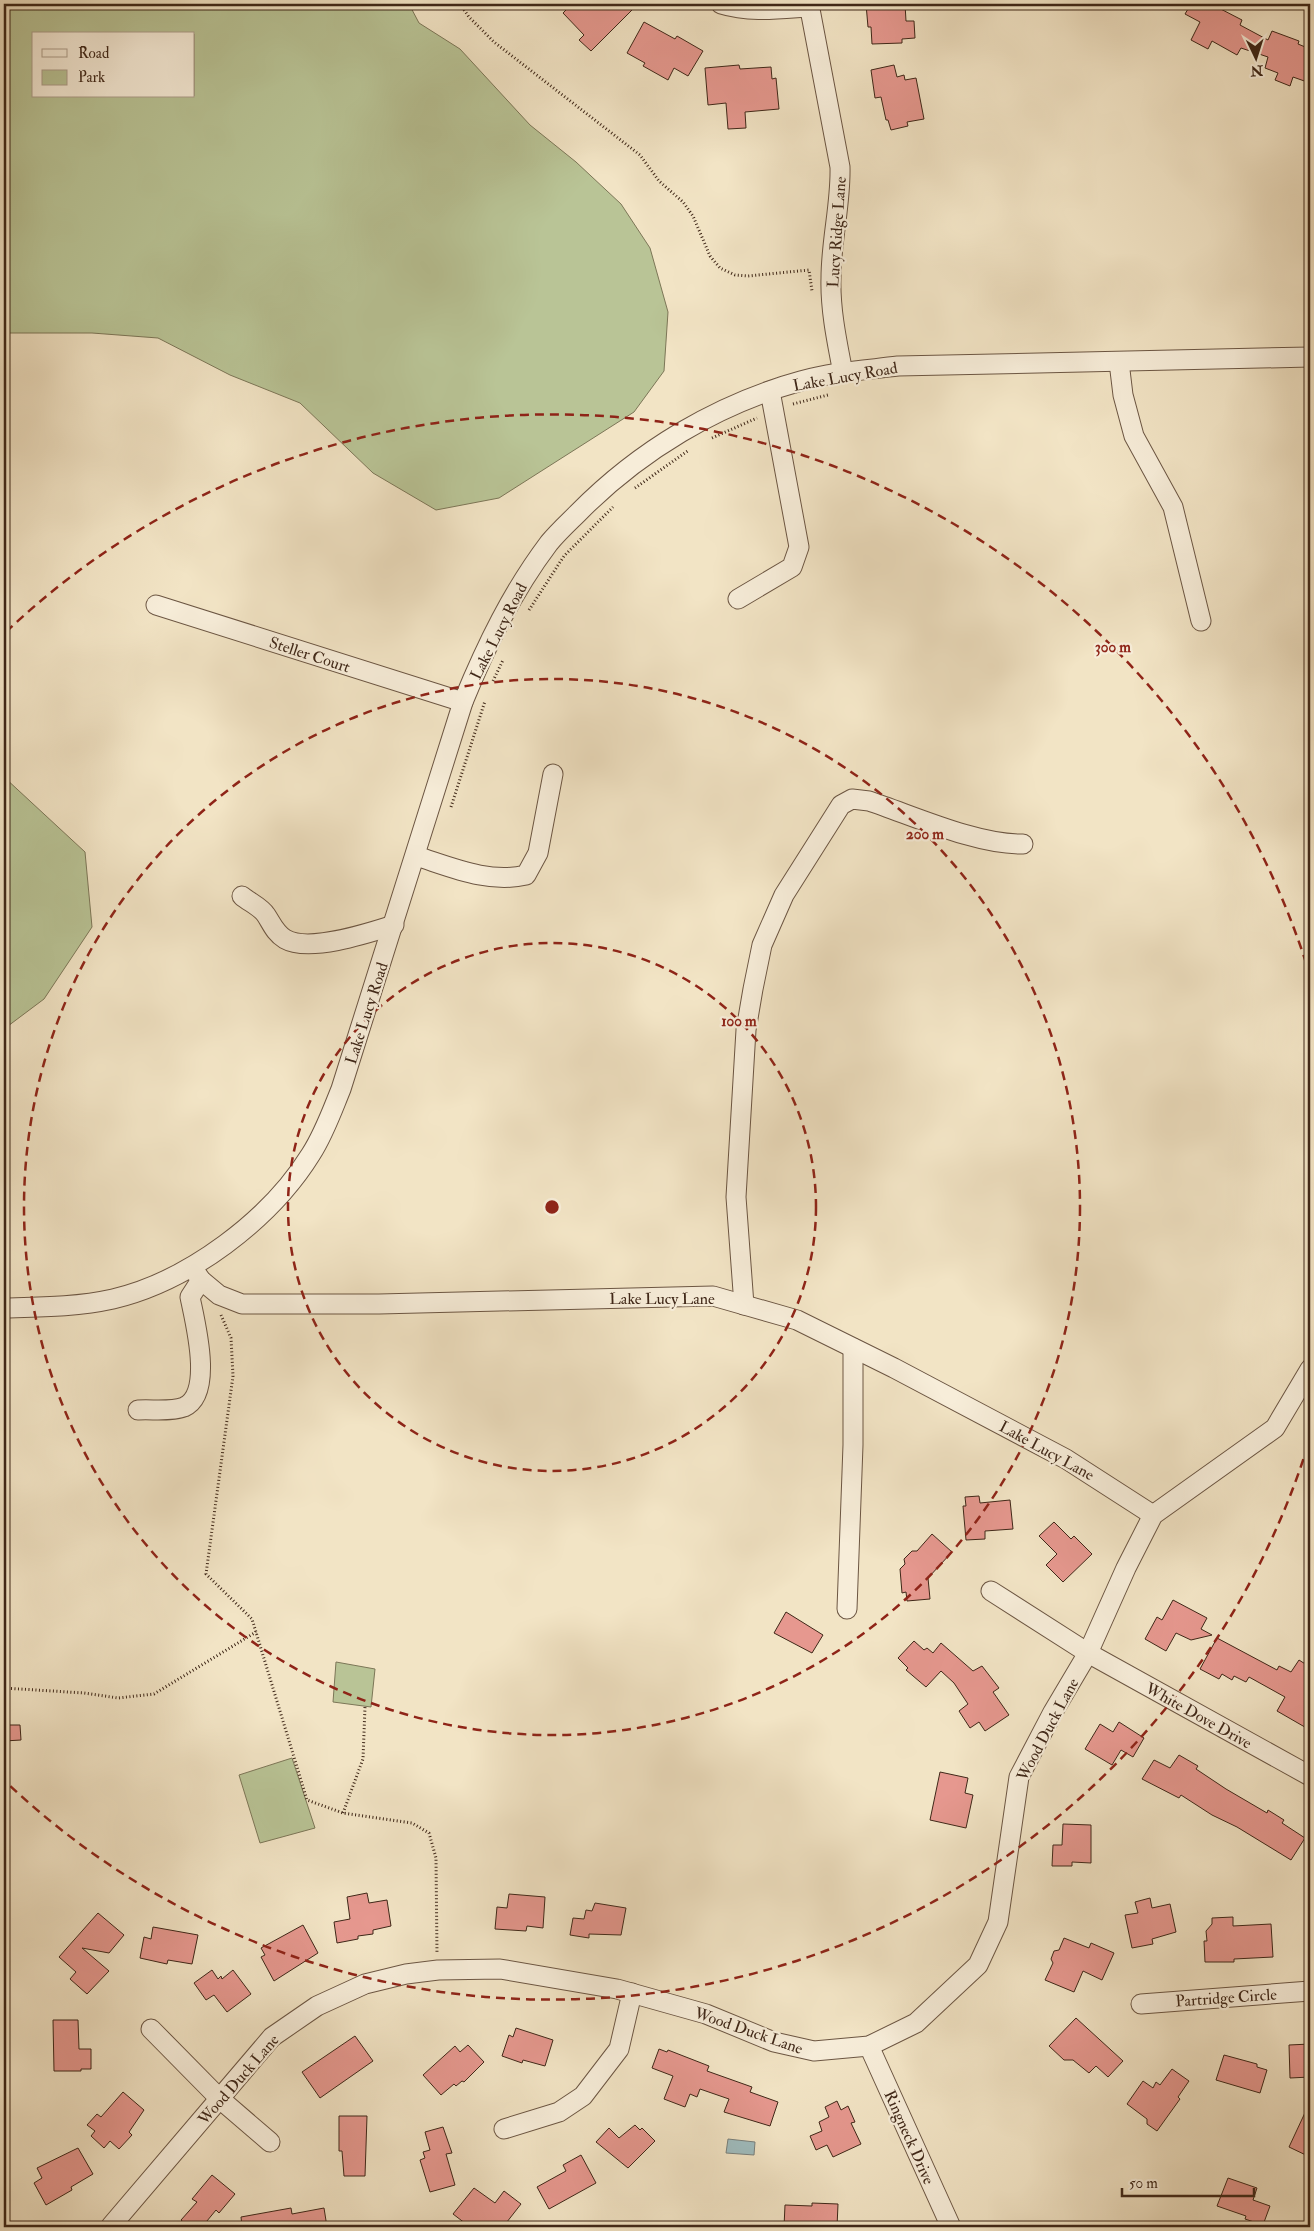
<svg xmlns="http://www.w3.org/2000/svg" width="1314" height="2231" font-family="'IM FELL Double Pica',serif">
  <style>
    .green { fill: #b9c496; stroke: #7c7657; fill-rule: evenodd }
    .water { fill: #9fbcbe; stroke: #79807c }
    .building { fill: #e6988f; stroke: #3f2718 }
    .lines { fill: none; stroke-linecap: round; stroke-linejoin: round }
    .minor-casing { stroke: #6c5643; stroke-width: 21 }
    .path { stroke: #3f2718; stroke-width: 3; stroke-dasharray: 1 2.5; stroke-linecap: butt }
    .minor { stroke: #f7edd9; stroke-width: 19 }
    .ring { fill: none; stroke: #8f2418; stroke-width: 2.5; stroke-dasharray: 9 6 }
    .labels { text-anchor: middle; stroke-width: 4.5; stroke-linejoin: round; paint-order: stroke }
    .street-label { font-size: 16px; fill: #3f2718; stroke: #f7edd9 }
    .centre { fill: #8f2418; stroke: #f7edd9; stroke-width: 2.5 }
    .ring-label { font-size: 15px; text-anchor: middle; font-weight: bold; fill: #8f2418; stroke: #f7edd9; stroke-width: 4.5; stroke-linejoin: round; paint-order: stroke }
  </style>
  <rect width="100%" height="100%" fill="#f2e4c5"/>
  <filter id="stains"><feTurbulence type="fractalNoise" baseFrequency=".004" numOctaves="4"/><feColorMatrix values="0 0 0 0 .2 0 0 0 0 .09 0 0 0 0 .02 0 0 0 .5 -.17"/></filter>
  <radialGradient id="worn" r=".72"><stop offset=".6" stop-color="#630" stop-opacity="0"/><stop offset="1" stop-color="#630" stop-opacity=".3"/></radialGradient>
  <g class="green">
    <path d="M4,4H409L419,23L460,49L530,125L576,162L621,204L650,248L668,312L664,371L634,412L499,498L436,510L373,473L300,403L230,375L158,338L92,333H4ZM34,34H194V96H34Z"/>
    <polygon points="4,777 85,852 92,927 44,999 4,1029"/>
    <polygon points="336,1662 375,1669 371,1707 333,1702"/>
    <polygon points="292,1758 315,1828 260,1843 239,1775"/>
  </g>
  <polygon class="water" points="728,2139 755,2142 754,2155 726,2153"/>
  <g class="building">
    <polygon points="572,4 638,4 591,51 579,40 584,35 563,13"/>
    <polygon points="866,4 905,4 906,21 914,21 915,38 902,39 902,43 872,44 871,27 868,27"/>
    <polygon points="1191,4 1211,4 1242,20 1240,25 1268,40 1272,31 1299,41 1298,44 1310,49 1310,83 1293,77 1290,86 1275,80 1278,73 1265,68 1268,57 1241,48 1237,55 1212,41 1208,49 1191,40 1200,22 1185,14"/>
    <polygon points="644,22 675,39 677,36 703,51 688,76 674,68 668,80 643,66 645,63 627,53"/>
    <polygon points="739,65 740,69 771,67 772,79 776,78 779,109 745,112 746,128 728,129 726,103 708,105 705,68"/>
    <polygon points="894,65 897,77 904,75 905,80 916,78 924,119 907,122 908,126 891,130 888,120 886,120 881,97 875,98 871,70"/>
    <polygon points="979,1496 980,1503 1010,1500 1013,1529 985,1531 985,1539 966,1540 963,1506 966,1506 965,1497"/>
    <polygon points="1054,1522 1071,1539 1074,1536 1092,1554 1063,1582 1046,1565 1057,1554 1039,1536"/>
    <polygon points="932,1534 952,1552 928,1578 930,1599 907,1601 906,1592 902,1593 900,1569 905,1564 904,1559 912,1551 917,1551"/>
    <polygon points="1173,1600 1207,1618 1201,1629 1212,1635 1191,1640 1176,1633 1166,1651 1145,1639 1157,1617 1162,1620"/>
    <polygon points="786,1612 823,1635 812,1653 774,1633"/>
    <polygon points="1217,1638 1277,1670 1279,1666 1291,1672 1299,1660 1310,1667 1310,1730 1277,1711 1285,1697 1249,1677 1246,1682 1234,1676 1232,1680 1222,1674 1219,1679 1200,1669"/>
    <polygon points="914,1641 924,1650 927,1648 933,1653 941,1643 973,1671 982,1666 999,1688 993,1692 1009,1715 985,1731 979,1722 970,1728 959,1711 968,1704 954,1683 941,1671 926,1687 906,1670 908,1668 898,1658"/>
    <polygon points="1119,1722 1144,1738 1133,1757 1121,1750 1112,1765 1085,1749 1100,1724 1113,1732"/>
    <polygon points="4,1725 20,1725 21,1740 4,1741"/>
    <polygon points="1179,1755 1198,1766 1196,1769 1226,1789 1267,1813 1268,1810 1284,1820 1282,1823 1305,1838 1291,1860 1237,1827 1212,1815 1181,1795 1179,1798 1142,1779 1154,1760 1170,1768"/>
    <polygon points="940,1772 968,1778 965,1793 973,1795 966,1828 930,1820"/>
    <polygon points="1063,1824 1091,1825 1091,1863 1072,1862 1072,1866 1052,1866 1053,1845 1062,1845"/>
    <polygon points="367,1893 369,1903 387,1900 391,1926 373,1930 373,1934 358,1936 358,1939 337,1943 334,1922 350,1919 347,1897"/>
    <polygon points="509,1894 545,1897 543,1928 527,1926 526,1931 495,1929 497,1907 507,1908"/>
    <polygon points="1150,1898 1152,1908 1170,1904 1176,1932 1152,1939 1153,1944 1132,1948 1125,1915 1138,1913 1135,1902"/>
    <polygon points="595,1903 626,1908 621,1935 589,1934 589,1938 570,1935 573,1918 584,1919 586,1910 592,1911"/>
    <polygon points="98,1913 124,1935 109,1953 82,1948 109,1971 87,1994 70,1979 76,1972 59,1957"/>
    <polygon points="1233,1917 1233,1926 1271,1924 1273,1957 1234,1959 1234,1962 1205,1962 1204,1941 1207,1941 1206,1931 1212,1924 1212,1918"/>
    <polygon points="303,1925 318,1953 274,1981 261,1957 265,1955 261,1948"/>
    <polygon points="153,1927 198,1935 192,1964 168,1960 167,1964 140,1958 144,1937 151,1939"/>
    <polygon points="1064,1938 1089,1948 1091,1943 1114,1953 1102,1980 1083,1971 1074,1992 1045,1980 1053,1963 1051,1959 1054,1951 1059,1950"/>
    <polygon points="212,1970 218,1979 221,1976 222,1979 233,1970 251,1994 227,2012 214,1995 206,2000 194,1983"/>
    <polygon points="1076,2018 1123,2061 1108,2077 1096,2066 1089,2073 1073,2060 1064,2060 1049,2046"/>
    <polygon points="53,2020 78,2020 79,2049 91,2049 91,2069 81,2069 81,2071 54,2071"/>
    <polygon points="516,2028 553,2040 545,2066 523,2060 522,2063 502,2056 509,2035 513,2037"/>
    <polygon points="355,2036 373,2061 320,2098 302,2072"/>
    <polygon points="1310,2044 1310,2077 1290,2078 1289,2045"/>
    <polygon points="468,2045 484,2062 464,2082 462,2081 456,2086 454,2084 441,2095 423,2075 455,2046 460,2052"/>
    <polygon points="659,2049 667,2052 668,2050 709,2066 707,2071 752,2087 750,2092 778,2102 770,2126 724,2112 729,2099 700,2089 697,2097 690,2094 685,2107 664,2099 673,2076 652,2068"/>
    <polygon points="1224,2055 1257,2064 1257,2067 1267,2070 1260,2093 1216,2080"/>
    <polygon points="1172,2069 1189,2081 1178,2097 1180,2099 1157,2131 1147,2124 1147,2119 1127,2104 1143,2081 1153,2088 1156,2082 1160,2085"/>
    <polygon points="123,2092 144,2110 129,2132 132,2135 119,2149 110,2141 104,2148 91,2136 95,2131 87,2125 97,2114 101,2117"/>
    <polygon points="837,2101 841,2110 848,2106 855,2122 851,2123 861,2144 833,2157 827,2145 816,2150 810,2136 822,2131 819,2122 829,2117 825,2107"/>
    <polygon points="1310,2102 1310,2157 1289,2147"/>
    <polygon points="339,2116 367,2116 365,2176 344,2176 342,2151 339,2151"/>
    <polygon points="635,2125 640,2130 642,2128 655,2141 628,2168 596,2142 609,2128 619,2138"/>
    <polygon points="443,2127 452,2153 446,2154 455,2185 430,2192 420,2160 425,2158 423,2152 430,2150 425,2132"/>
    <polygon points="78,2148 93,2174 71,2187 72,2190 46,2205 34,2183 42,2178 37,2168"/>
    <polygon points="581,2155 596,2183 549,2209 537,2187 566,2171 563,2165"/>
    <polygon points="212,2175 235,2194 219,2213 216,2210 202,2227 189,2227 181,2220 197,2202 192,2199"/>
    <polygon points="1228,2178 1257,2188 1253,2200 1270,2206 1263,2225 1245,2219 1246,2216 1217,2206"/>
    <polygon points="474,2188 495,2203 504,2191 521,2204 503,2227 470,2227 453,2214"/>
    <polygon points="812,2203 838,2204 837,2227 784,2227 785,2205 812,2206"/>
    <polygon points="291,2208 292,2214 324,2208 327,2227 242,2227 241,2217"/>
  </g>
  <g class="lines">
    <g class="minor-casing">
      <g id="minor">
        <path d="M721,4C750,13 779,9 809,7"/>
        <path d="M809,4L840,167C841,204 831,240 831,278C830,309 837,342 843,373"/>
        <polyline points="1119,362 1123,395 1134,436 1173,507 1201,621"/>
        <polyline points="738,599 792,567 799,547 770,391"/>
        <polyline points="156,605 463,702"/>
        <path d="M416,856C451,867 489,884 526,875L538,853L553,774"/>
        <path d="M242,896C249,902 261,907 266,915C272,924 275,933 285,939C309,953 369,933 394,925"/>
        <polyline points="192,1267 201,1280 219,1295 242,1304 379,1304 713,1296 797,1320 894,1368 1066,1459 1153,1515"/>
        <path d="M744,1305L736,1197L746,1030L753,989L762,945L784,895L841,805L852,799L869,801C914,816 977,845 1023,844"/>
        <path d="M4,1308C40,1307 77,1307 113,1299C189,1281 270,1220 311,1154C324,1134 332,1111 341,1089L463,702C486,646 512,592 549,543C558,532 569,522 578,513C639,451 717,404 801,381C832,372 866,370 898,366L1310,357"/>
        <path d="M138,1410C152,1409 171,1412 184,1407C214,1394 195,1322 190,1297L201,1280"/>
        <polyline points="991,1591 1088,1653 1310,1776"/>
        <polyline points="847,1609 853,1445 853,1348"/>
        <polyline points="1141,2004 1310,1991"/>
        <polyline points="151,2029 220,2099 270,2142"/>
        <polyline points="869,2046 951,2227"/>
        <polyline points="504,2129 559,2112 583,2096 619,2049 632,1993"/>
        <polyline points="111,2226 272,2037 317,2006 365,1984 406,1974 438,1970 500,1969 617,1989 706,2014 774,2042 814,2051 869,2046 916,2023 978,1965 998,1922 1019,1777 1053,1712 1088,1653 1126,1568 1153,1515 1275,1428 1310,1369"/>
      </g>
    </g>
    <g class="path">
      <polyline points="460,4 469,17 494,42 640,155 659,181 683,202 693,216 710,256 720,268 735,275 748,276 809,270 812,291"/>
      <polyline points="793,404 828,395"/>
      <polyline points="712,438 757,418"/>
      <polyline points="635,488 689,450"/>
      <polyline points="529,610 564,556 613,507"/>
      <polyline points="493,681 503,660"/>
      <polyline points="451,807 485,701"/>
      <polyline points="221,1315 231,1338 233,1376 206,1574 252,1619 307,1800 343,1813 412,1823 429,1833 436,1858 437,1954"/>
      <polyline points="4,1688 84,1693 118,1698 154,1694 256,1632"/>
      <polyline points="343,1813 363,1759 365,1707"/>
    </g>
    <use href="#minor" class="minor"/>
  </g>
  <g class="ring">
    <circle cx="552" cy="1207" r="264"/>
    <circle cx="552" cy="1207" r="528"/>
    <path d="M1308 1445A793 793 0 0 1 6 1782M6 632A793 793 0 0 1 1308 969"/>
  </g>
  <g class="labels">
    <g class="street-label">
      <text transform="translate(836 232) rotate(-86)" y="6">Lucy Ridge Lane</text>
      <text transform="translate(845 376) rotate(-10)" y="6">Lake Lucy Road</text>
      <text transform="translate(498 631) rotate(-63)" y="6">Lake Lucy Road</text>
      <text transform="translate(310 654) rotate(18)" y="6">Steller Court</text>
      <text transform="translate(366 1013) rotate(-72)" y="6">Lake Lucy Road</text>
      <text x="662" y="1304">Lake Lucy Lane</text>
      <text transform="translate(1047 1450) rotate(29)" y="6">Lake Lucy Lane</text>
      <text transform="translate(1199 1715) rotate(29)" y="6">White Dove Drive</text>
      <text transform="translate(1047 1729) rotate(-62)" y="6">Wood Duck Lane</text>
      <text transform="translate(1226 1997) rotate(-4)" y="6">Partridge Circle</text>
      <text transform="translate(749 2030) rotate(19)" y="6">Wood Duck Lane</text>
      <text transform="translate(238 2079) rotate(-49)" y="6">Wood Duck Lane</text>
      <text transform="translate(910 2137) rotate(66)" y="6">Ringneck Drive</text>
    </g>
  </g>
  <circle cx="552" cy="1207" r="8" class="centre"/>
  <g class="ring-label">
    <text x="1113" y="652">300 m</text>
    <text x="925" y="839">200 m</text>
    <text x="739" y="1026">100 m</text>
  </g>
  <rect width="1314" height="2231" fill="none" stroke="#f2e4c5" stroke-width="20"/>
  <rect x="5" y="5" width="1304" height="2221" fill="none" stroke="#3f2718" stroke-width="2.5"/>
  <rect x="10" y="10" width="1294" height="2211" fill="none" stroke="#3f2718"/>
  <rect x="32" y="32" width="162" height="65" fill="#f7edd9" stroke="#ad9e8c"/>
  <rect x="42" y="49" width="25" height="8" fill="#f7edd9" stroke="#ad9e8c"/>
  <text x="78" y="58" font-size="15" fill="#3f2718">Road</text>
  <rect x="42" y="70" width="25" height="15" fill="#b9c496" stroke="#ad9e8c"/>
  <text x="78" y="82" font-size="15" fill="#3f2718">Park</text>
  <g transform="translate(1256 58) rotate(176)" stroke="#f7edd9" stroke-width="4" paint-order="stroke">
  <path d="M0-4L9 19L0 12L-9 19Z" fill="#3f2718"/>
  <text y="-8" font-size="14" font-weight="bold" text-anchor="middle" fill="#3f2718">N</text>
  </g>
  <path d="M1122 2188v8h132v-8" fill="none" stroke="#3f2718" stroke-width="2.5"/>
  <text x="1129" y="2188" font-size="15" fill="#3f2718" stroke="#f7edd9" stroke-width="4" paint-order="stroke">50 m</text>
  <rect width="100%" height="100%" filter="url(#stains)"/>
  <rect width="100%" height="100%" fill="url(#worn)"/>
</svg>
